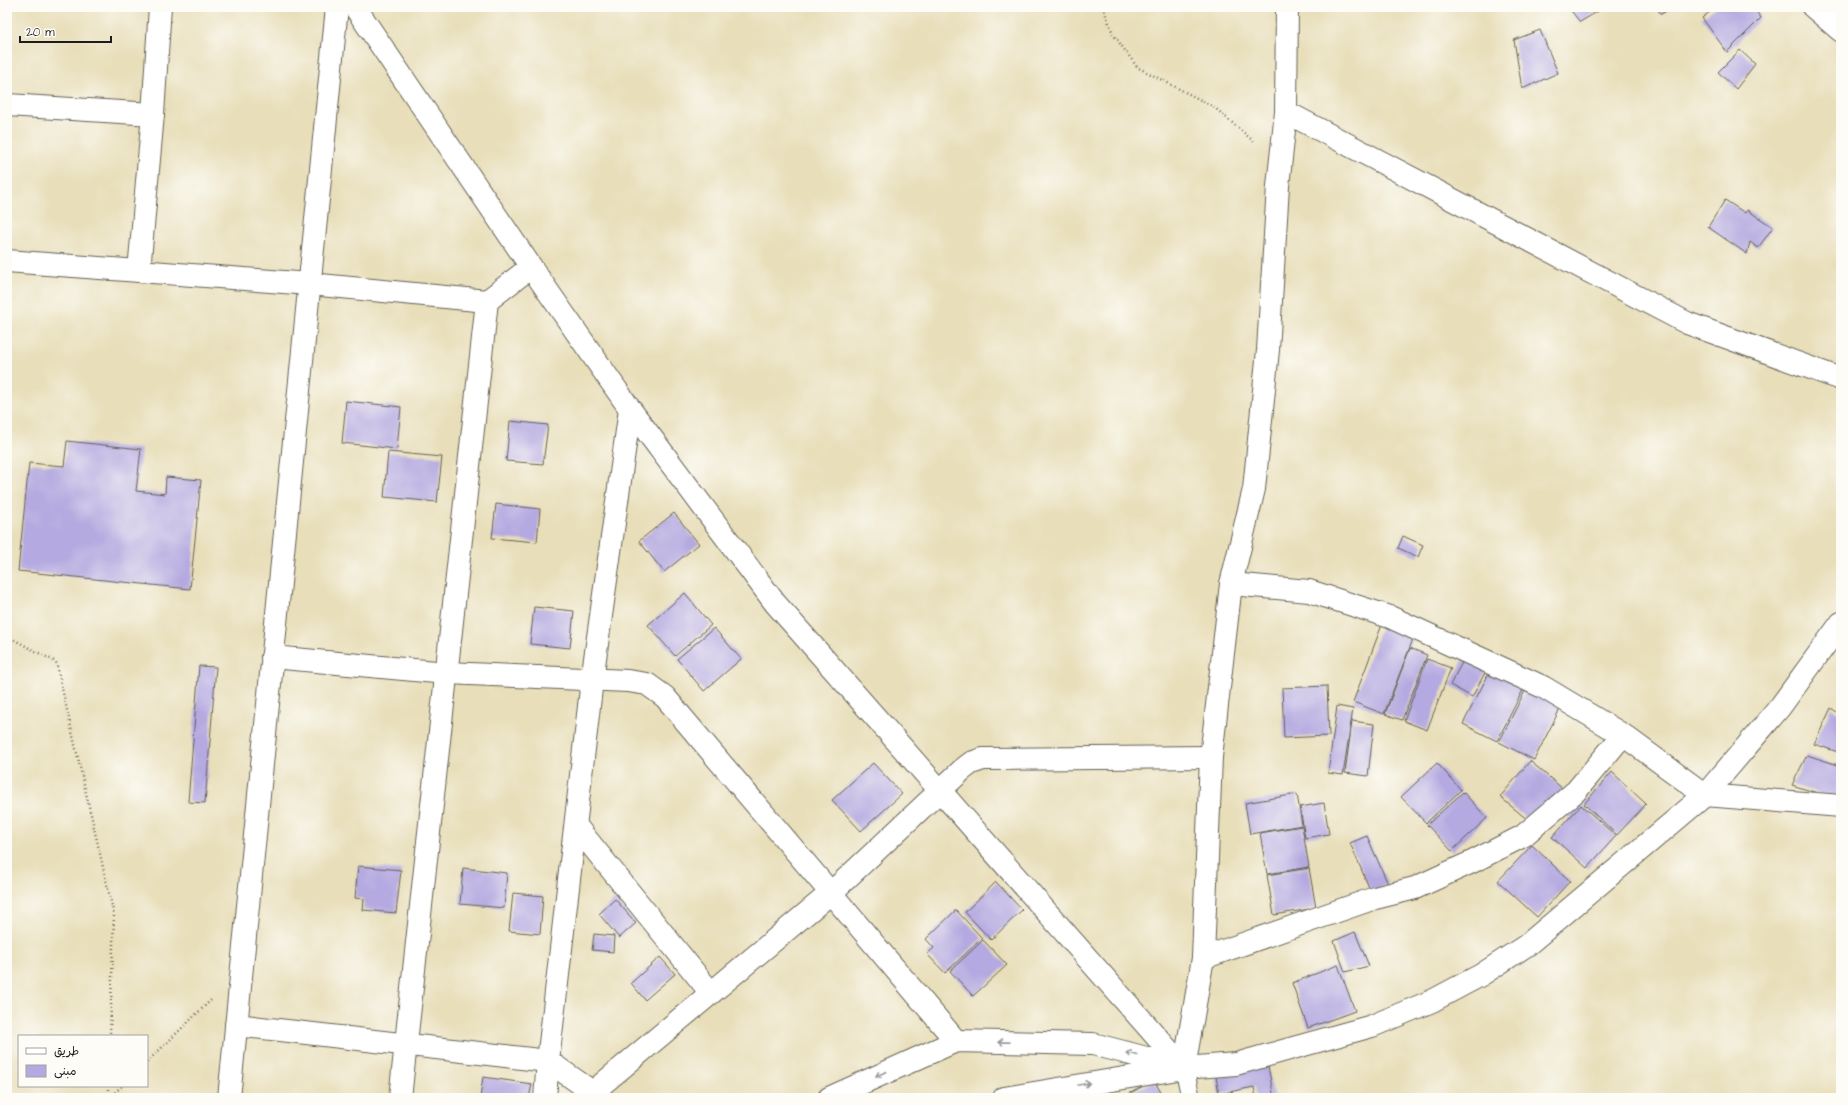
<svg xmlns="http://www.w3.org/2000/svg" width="1848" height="1105" font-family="'Architects Daughter','Playpen Sans Arabic',sans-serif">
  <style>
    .building { fill: #b4a9e0 }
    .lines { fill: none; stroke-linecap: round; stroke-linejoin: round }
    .service-casing { stroke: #636053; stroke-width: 20 }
    .minor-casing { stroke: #636053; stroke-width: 24 }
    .tertiary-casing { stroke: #636053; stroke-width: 24 }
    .path { stroke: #636053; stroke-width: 2.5; stroke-dasharray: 1 3; stroke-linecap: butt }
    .service { stroke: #fff; stroke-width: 18 }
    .minor { stroke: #fff; stroke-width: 22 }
    .tertiary { stroke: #fff; stroke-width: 22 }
    .oneway { stroke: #999 }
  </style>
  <rect width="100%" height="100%" fill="#fdfcf7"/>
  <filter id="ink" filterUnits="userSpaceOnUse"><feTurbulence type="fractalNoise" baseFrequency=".025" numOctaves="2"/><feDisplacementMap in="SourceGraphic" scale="8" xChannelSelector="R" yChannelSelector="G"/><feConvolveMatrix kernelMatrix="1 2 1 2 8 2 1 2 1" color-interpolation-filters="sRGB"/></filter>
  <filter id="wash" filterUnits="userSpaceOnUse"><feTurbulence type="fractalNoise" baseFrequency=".012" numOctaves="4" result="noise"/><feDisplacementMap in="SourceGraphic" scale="16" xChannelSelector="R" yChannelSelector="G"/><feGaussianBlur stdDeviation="0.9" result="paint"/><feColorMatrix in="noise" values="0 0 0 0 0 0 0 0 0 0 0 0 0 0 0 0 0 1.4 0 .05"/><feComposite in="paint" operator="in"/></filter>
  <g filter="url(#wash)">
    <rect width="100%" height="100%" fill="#e8deb9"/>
    <g id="blocks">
      <g class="building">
        <polygon points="1568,7 1605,7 1580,22"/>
        <polygon points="1656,7 1673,7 1661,14"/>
        <polygon points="1716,7 1753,7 1761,18 1727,52 1702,18"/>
        <polygon points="1824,7 1841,7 1841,20"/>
        <polygon points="1540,30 1558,73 1522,89 1514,40"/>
        <polygon points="1740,50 1755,64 1736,89 1718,72"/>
        <polygon points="1725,200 1745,213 1747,210 1773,227 1758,248 1750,242 1747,254 1708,227"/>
        <polygon points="346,401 401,407 397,449 342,443"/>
        <polygon points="510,421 548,425 543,464 506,461"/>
        <polygon points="67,441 141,449 136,491 165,494 166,477 201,480 190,589 18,571 29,463 64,466"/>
        <polygon points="388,452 442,457 437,502 384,497"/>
        <polygon points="496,504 540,509 537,542 492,538"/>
        <polygon points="674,513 699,544 664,572 639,541"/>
        <polygon points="1403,536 1423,545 1418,557 1398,548"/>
        <polygon points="685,593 711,625 675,656 648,625"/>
        <polygon points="534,607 574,611 570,648 530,644"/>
        <polygon points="1383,622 1415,634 1384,714 1353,702"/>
        <polygon points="714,628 741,659 704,691 677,659"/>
        <polygon points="1410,648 1427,655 1402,720 1385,714"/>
        <polygon points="1466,655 1488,667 1472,697 1450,685"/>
        <polygon points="1427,659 1451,668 1427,730 1404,721"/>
        <polygon points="199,666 216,667 205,803 188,802"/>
        <polygon points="1491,669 1525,686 1497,741 1463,724"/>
        <polygon points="1327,686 1329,736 1284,738 1282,688"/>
        <polygon points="1527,687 1562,705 1534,760 1499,742"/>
        <polygon points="1337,706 1353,709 1343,775 1328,773"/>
        <polygon points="1831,708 1841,715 1841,753 1814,744"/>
        <polygon points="1352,721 1374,724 1368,776 1345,773"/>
        <polygon points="1807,755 1841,766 1841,787 1833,802 1830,797 1792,785"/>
        <polygon points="1530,761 1563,789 1534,825 1500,797"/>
        <polygon points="873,763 902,794 861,831 832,800"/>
        <polygon points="1437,763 1461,790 1426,823 1401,797"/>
        <polygon points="1612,772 1646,804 1617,835 1584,804"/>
        <polygon points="1463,792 1487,818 1452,851 1427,825"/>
        <polygon points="1297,794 1302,825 1250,834 1245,803"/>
        <polygon points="1324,803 1329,834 1305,838 1300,807"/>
        <polygon points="1581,805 1616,836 1587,868 1552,837"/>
        <polygon points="1302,826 1309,867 1267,874 1260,833"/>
        <polygon points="1367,836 1388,884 1371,892 1350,843"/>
        <polygon points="1532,845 1570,881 1537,917 1498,881"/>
        <polygon points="358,866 401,870 396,913 363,910 364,899 355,898"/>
        <polygon points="463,868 507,873 504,908 460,904"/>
        <polygon points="1309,868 1316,908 1274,915 1267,875"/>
        <polygon points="996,882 1022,910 991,940 965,912"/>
        <polygon points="513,893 543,896 540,934 509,931"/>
        <polygon points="615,899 636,923 619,938 599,914"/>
        <polygon points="956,910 982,938 945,973 927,954 934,948 926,939"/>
        <polygon points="1355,932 1369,966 1345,972 1334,941"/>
        <polygon points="594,934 614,936 613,952 592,950"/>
        <polygon points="983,940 1007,965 973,996 950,971"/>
        <polygon points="660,957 675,974 645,1000 631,983"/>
        <polygon points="1338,965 1355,1011 1308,1028 1292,983"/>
        <polygon points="1268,1066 1274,1098 1256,1098 1254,1087 1219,1094 1216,1077"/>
        <polygon points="483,1077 532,1084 529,1098 480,1098"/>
        <polygon points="1154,1080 1164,1098 1129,1098 1127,1095"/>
      </g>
    </g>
  </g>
  <g filter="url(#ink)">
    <use href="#blocks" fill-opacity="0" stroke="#636053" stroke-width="1"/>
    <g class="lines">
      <g class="service-casing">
        <polyline id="service" points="1184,1068 1191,1098"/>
      </g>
      <g class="minor-casing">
        <g id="minor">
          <polyline points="355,7 531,267 630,409 775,603 1184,1068"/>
          <polyline points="1813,7 1841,31"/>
          <polyline points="7,105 153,114"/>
          <polyline points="1286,112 1687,323 1841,379"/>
          <polyline points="7,261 310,284 487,301 531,267"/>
          <polyline points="139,271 153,114 160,7"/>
          <polyline points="1231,584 1309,591 1390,617 1543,687 1623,735 1705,795 1841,806"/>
          <polyline points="272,657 447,673 628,681 647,684 665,697 956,1041"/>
          <polyline points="576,826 711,993"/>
          <polyline points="1203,958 1375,898 1415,888 1472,862 1523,836 1576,791 1623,735"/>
          <polyline points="236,1025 548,1061 601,1098"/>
          <polyline points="1184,1068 1203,958 1211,757 1231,584 1254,489 1268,350 1278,186 1286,112 1287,7"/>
          <polyline points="594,1091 832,892 962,770 971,763 983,759 1211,757"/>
          <polyline points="400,1098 487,301"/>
          <polyline points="545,1098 548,1061 592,680 630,409"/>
          <polyline points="829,1098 956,1041 1093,1044 1177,1066"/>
          <polyline points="1004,1098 1184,1068 1236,1064 1372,1026 1432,1001 1481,975 1527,945 1705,795 1780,707 1841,623"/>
        </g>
      </g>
      <g class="tertiary-casing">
        <polyline id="tertiary" points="229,1098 337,7"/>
      </g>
      <g class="path">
        <polyline points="1103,7 1113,34 1137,67 1214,107 1252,140 1254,143"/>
        <polyline points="7,636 56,662 114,915 110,1036"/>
        <polyline points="147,1062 211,1000"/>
        <polyline points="108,1098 108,1086"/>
        <polyline points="109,1098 122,1086"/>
      </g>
      <use href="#service" class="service"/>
      <use href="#minor" class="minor"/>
      <use href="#tertiary" class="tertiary"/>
    </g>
    <defs><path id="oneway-shaft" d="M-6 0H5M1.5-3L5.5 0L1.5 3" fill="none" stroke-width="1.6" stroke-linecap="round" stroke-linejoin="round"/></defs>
    <g class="oneway">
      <use href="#oneway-shaft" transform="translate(1004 1042) rotate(-179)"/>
      <use href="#oneway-shaft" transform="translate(1132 1054) rotate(-165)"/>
      <use href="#oneway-shaft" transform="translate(881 1074) rotate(156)"/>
      <use href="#oneway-shaft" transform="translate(1084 1084) rotate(-9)"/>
    </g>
  </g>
  <rect width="1848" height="1105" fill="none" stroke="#fdfcf7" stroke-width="24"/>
  <rect x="18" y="1035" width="130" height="52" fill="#fdfcf7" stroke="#a3a29f"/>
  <rect x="26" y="1048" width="20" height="6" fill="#ffffff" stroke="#a3a29f"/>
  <text x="54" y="1055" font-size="12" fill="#1c1c1c">طريق</text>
  <rect x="26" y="1065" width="20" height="12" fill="#b4a9e0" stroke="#a3a29f"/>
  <text x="54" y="1075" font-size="12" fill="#1c1c1c">مبنى</text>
  <path d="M20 36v6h91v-6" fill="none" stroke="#1c1c1c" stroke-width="2"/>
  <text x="26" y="36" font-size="12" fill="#1c1c1c" stroke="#fdfcf7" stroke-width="3" paint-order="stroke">20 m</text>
</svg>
